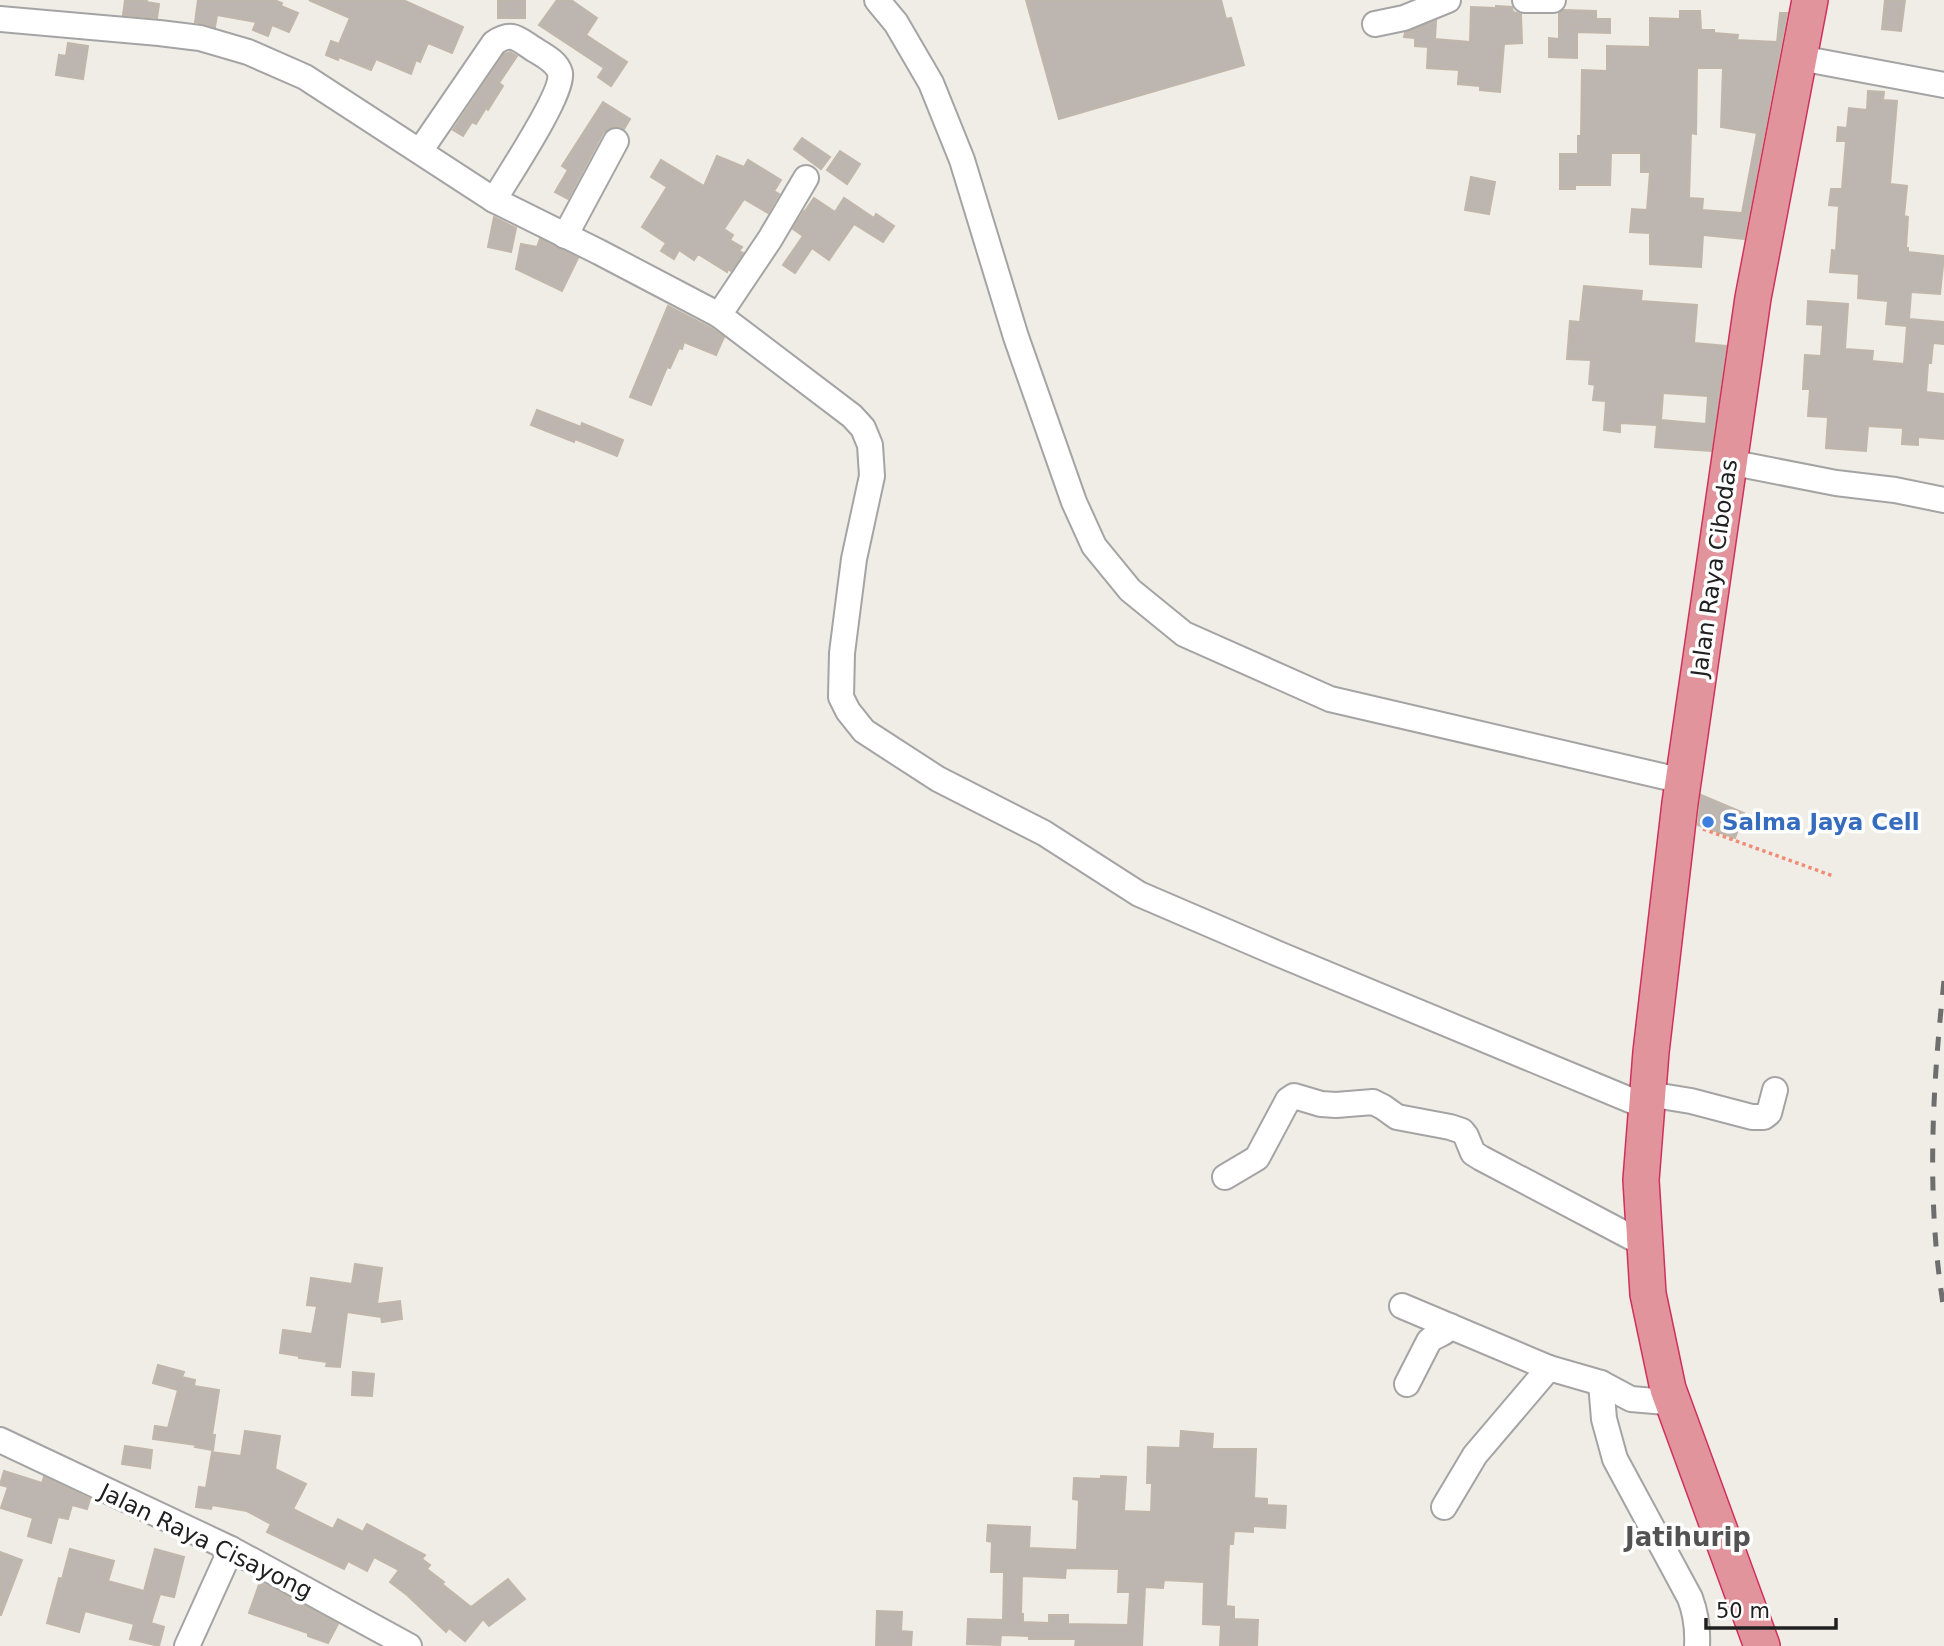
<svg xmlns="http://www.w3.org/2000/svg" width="1944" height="1646" font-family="'DejaVu Sans',sans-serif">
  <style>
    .building { fill: #bdb6b0; stroke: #c1b6aa; stroke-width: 2; fill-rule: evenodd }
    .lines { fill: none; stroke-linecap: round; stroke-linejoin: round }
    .minor-casing { stroke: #a4a4a4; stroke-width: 28 }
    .highway-casing { stroke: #d0315c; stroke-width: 38 }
    .path { stroke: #f18c76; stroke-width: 3.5; stroke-dasharray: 3.5 3.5; stroke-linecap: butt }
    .minor { stroke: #fff; stroke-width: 24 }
    .highway { stroke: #e2949d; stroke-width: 35 }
    .rail { stroke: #6e6e6e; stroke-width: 5; stroke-dasharray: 14 14; stroke-linecap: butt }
    .shop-dot { fill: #3f7fe0; stroke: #fff; stroke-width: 2.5 }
    .labels { text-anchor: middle; stroke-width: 7; stroke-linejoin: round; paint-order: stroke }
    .street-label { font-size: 23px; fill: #202020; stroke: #fff }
    .shop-label { font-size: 23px; font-weight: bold; fill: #366cbe; stroke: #fff; text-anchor: start }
    .quarter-label { font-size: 26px; font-weight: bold; fill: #535353; stroke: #fff }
  </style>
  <rect width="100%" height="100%" fill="#f0ede7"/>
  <g class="building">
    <polygon points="125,0 147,0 146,2 159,4 157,18 123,15"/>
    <polygon points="198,0 274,0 282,3 281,6 298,13 289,32 272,25 268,36 253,30 256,22 217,15 215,27 195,22"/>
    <polygon points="309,0 403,0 463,27 452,53 428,43 420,62 416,60 411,74 376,59 371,70 339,57 338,60 326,55 331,41 339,44 350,18"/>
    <rect x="498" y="0" width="27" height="18"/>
    <polygon points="557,0 571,0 597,18 586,35 627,62 611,86 598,77 604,68 539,25"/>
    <polygon points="1026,0 1221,0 1226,19 1231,18 1244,65 1059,119"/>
    <polygon points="1885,0 1905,0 1901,31 1882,29"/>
    <polygon points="1496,6 1512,7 1513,12 1521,14 1522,43 1504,44 1500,92 1480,90 1480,86 1458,84 1459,70 1427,68 1428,47 1415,46 1415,38 1404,37 1405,33 1436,21 1435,39 1470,42 1471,7 1496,8"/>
    <polygon points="1563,10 1596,11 1596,19 1610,19 1610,33 1577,32 1577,58 1549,57 1549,38 1559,39 1559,13"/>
    <path d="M1680,11H1700L1701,30H1714V33L1738,35L1737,40L1777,42L1780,13H1787L1744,239L1703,235L1701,267L1650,264V233L1630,232L1632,209L1647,210L1650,172H1641V153H1611L1610,185H1575V189H1560V154H1578V136H1581L1582,70L1607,71V46L1650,47V18L1680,19ZM1697,68H1723L1721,127L1757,133L1742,213L1702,210L1703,199L1689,198L1691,133L1696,134Z"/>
    <polygon points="68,43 88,46 83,79 56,75 59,55 66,56"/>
    <polygon points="510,52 517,56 499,83 503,86 488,110 486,108 476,124 472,122 463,136 453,130 504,54"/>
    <polygon points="1868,91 1884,92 1883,100 1897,101 1890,184 1907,186 1904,216 1908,217 1906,248 1908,248 1908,252 1944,256 1940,294 1911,292 1909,319 1944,322 1944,344 1933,343 1931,363 1928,363 1926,392 1944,394 1944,439 1918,437 1918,445 1902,444 1903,428 1868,426 1866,451 1826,448 1828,417 1808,416 1810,389 1803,389 1805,355 1821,356 1823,325 1807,324 1808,301 1848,304 1845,349 1873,351 1872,361 1904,364 1907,326 1886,324 1888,301 1858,298 1859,274 1830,272 1832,250 1836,251 1839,206 1829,205 1831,189 1842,189 1846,141 1837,141 1838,127 1847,128 1849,108 1867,110"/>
    <polygon points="603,102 630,119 624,129 615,126 609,128 603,133 568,199 555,192 568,170 562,166"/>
    <polygon points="802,138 830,157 821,169 794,149"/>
    <polygon points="840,151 860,164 847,184 827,170"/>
    <polygon points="717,156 744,167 748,160 781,180 774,191 779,194 768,213 744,199 724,229 733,235 730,240 742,247 739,251 743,253 731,271 728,269 727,272 698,254 694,260 679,250 674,259 661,251 666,243 642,227 667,187 651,177 661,160 704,186"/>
    <polygon points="1471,177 1495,182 1489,214 1465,210"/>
    <polygon points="814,198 835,212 844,198 874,218 876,214 894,226 883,242 854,224 829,260 812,248 795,273 783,265 803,236 793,229 804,211 805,211"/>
    <polygon points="494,217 516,228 511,252 488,247"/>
    <polygon points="540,239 578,258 562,291 516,269 521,244 537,247"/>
    <path d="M1584,286L1642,291L1641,301L1697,305L1694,343L1726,346L1711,451L1655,447L1657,425L1620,423V432L1604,430L1606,401L1593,400L1595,385L1589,384L1591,360L1567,359L1570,321L1580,322ZM1663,393L1708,396L1706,424L1661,420Z"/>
    <polygon points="668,306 711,328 724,337 716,355 684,342 682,349 679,348 670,368 667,367 651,405 630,397"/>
    <polygon points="537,410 581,427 582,423 623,440 617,456 575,439 574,442 531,425"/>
    <polygon points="1701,795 1744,813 1735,838 1698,825"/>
    <polygon points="355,1264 382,1268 377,1304 400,1301 402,1319 382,1322 381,1317 347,1312 340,1367 326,1366 327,1362 299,1358 299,1356 280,1353 283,1330 312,1334 317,1306 307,1305 311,1278 352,1284"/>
    <polygon points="158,1365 184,1372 182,1377 195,1380 194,1386 219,1390 212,1435 215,1435 213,1450 195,1447 196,1445 153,1439 155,1426 168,1428 178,1390 153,1383"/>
    <polygon points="353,1372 374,1374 372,1396 352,1395"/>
    <polygon points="245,1431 280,1436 275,1469 306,1484 293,1509 333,1529 338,1519 363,1532 367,1524 425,1555 422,1559 430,1565 427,1569 444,1582 442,1584 471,1607 508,1579 525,1599 489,1626 483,1619 465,1641 449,1628 446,1632 407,1595 390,1582 399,1570 374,1557 367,1571 348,1561 344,1569 267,1532 271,1524 247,1511 212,1505 211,1509 196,1507 199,1487 206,1488 212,1452 241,1456"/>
    <path d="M1181,1431L1213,1434L1212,1449H1256L1254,1498L1267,1499V1505L1286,1506L1285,1528L1253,1526V1532L1234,1531L1233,1544H1229L1226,1606L1234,1607V1619L1258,1620L1257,1646H1220L1221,1625L1203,1624L1204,1582L1164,1580L1163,1588L1145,1587L1142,1646H1075L1076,1639H1029V1636L1001,1635L1000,1645L967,1644L968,1619L1003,1620L1004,1572H991L992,1542L987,1541L988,1525L1030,1527L1029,1548L1077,1550L1079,1500L1073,1499L1074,1478L1101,1479V1476L1126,1477L1124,1511L1151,1512L1152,1483H1147L1148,1447L1180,1448ZM1066,1568L1119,1569L1118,1592H1130L1128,1625L1068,1624V1615H1049V1623L1023,1622V1614H1021L1022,1576L1065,1578Z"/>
    <polygon points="125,1446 152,1450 150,1468 122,1464"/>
    <polygon points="4,1471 42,1483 44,1477 90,1499 87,1509 72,1505 68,1519 58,1517 51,1543 28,1536 33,1518 1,1508 8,1487 0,1485"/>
    <polygon points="70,1549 114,1561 108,1581 144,1591 155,1549 184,1557 174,1597 160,1594 151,1623 164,1627 159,1646 130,1639 134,1624 85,1611 79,1632 47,1623 59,1578 62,1579"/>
    <polygon points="0,1552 22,1560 1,1615 0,1615"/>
    <polygon points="260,1582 338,1624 328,1643 308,1636 308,1633 249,1613"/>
    <polygon points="877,1611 902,1612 901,1631 912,1632 911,1646 876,1646"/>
  </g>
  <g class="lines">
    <g class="minor-casing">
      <g id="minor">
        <polyline points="877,0 896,23 931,83 962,160 1016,337 1074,502 1094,546 1130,590 1184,634 1330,699 1683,781"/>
        <polyline points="1525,0 1553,0"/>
        <polyline points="0,19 159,33 200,38 248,52 305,77 494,200 599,252 719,315 852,416 863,428 870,445 872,476 854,559 842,653 841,697 848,711 864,731 938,779 1044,833 1139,894 1281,955 1647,1107"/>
        <polyline points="1375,24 1404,18 1448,0"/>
        <polyline points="1800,58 1944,85"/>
        <path d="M420,151L494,43C511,31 517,38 532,48C541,54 557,61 560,73C564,93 507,178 494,200"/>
        <polyline points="565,236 616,141"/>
        <polyline points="719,315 770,239 806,178"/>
        <polyline points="1729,462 1836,483 1895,490 1944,500"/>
        <polyline points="1648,1094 1691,1101 1752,1117 1764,1117 1769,1113 1775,1090"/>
        <polyline points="1225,1177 1257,1158 1288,1100 1294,1096 1321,1104 1336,1105 1373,1102 1383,1107 1397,1117 1450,1127 1462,1131 1466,1136 1473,1153 1481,1158 1644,1244"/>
        <polyline points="1402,1306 1549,1368 1601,1383 1631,1399 1666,1402 1676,1412"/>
        <path d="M1601,1383L1604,1419L1615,1459L1690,1598C1696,1614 1698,1628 1697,1646"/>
        <path d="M1407,1384L1429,1341C1436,1334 1445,1335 1450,1326"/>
        <polyline points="0,1440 231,1549 409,1646"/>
        <polyline points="1444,1507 1475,1455 1549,1368"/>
        <polyline points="187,1646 231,1549"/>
      </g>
    </g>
    <g class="highway-casing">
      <polyline id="highway" points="1762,1646 1668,1389 1648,1294 1641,1180 1651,1052 1680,803 1753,298 1810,0"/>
    </g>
    <polyline class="path" points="1703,829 1833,876"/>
    <use href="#minor" class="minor"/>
    <use href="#highway" class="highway"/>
    <path class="rail" d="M1944,981C1932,1091 1926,1201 1944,1310"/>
  </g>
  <circle class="shop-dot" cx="1708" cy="822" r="7"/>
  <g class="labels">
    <g class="street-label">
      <text transform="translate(1714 568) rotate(-82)" y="8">Jalan Raya Cibodas</text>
      <text transform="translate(206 1541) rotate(26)" y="8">Jalan Raya Cisayong</text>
    </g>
    <g class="shop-label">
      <text x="1722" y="830">Salma Jaya Cell</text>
    </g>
    <g class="quarter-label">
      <text x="1688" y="1546">Jatihurip</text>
    </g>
  </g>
  <path d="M1706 1618v10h130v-10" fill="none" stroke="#202020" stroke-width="3.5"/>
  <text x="1716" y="1618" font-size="21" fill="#202020" stroke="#ffffff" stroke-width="5" paint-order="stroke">50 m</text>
</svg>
